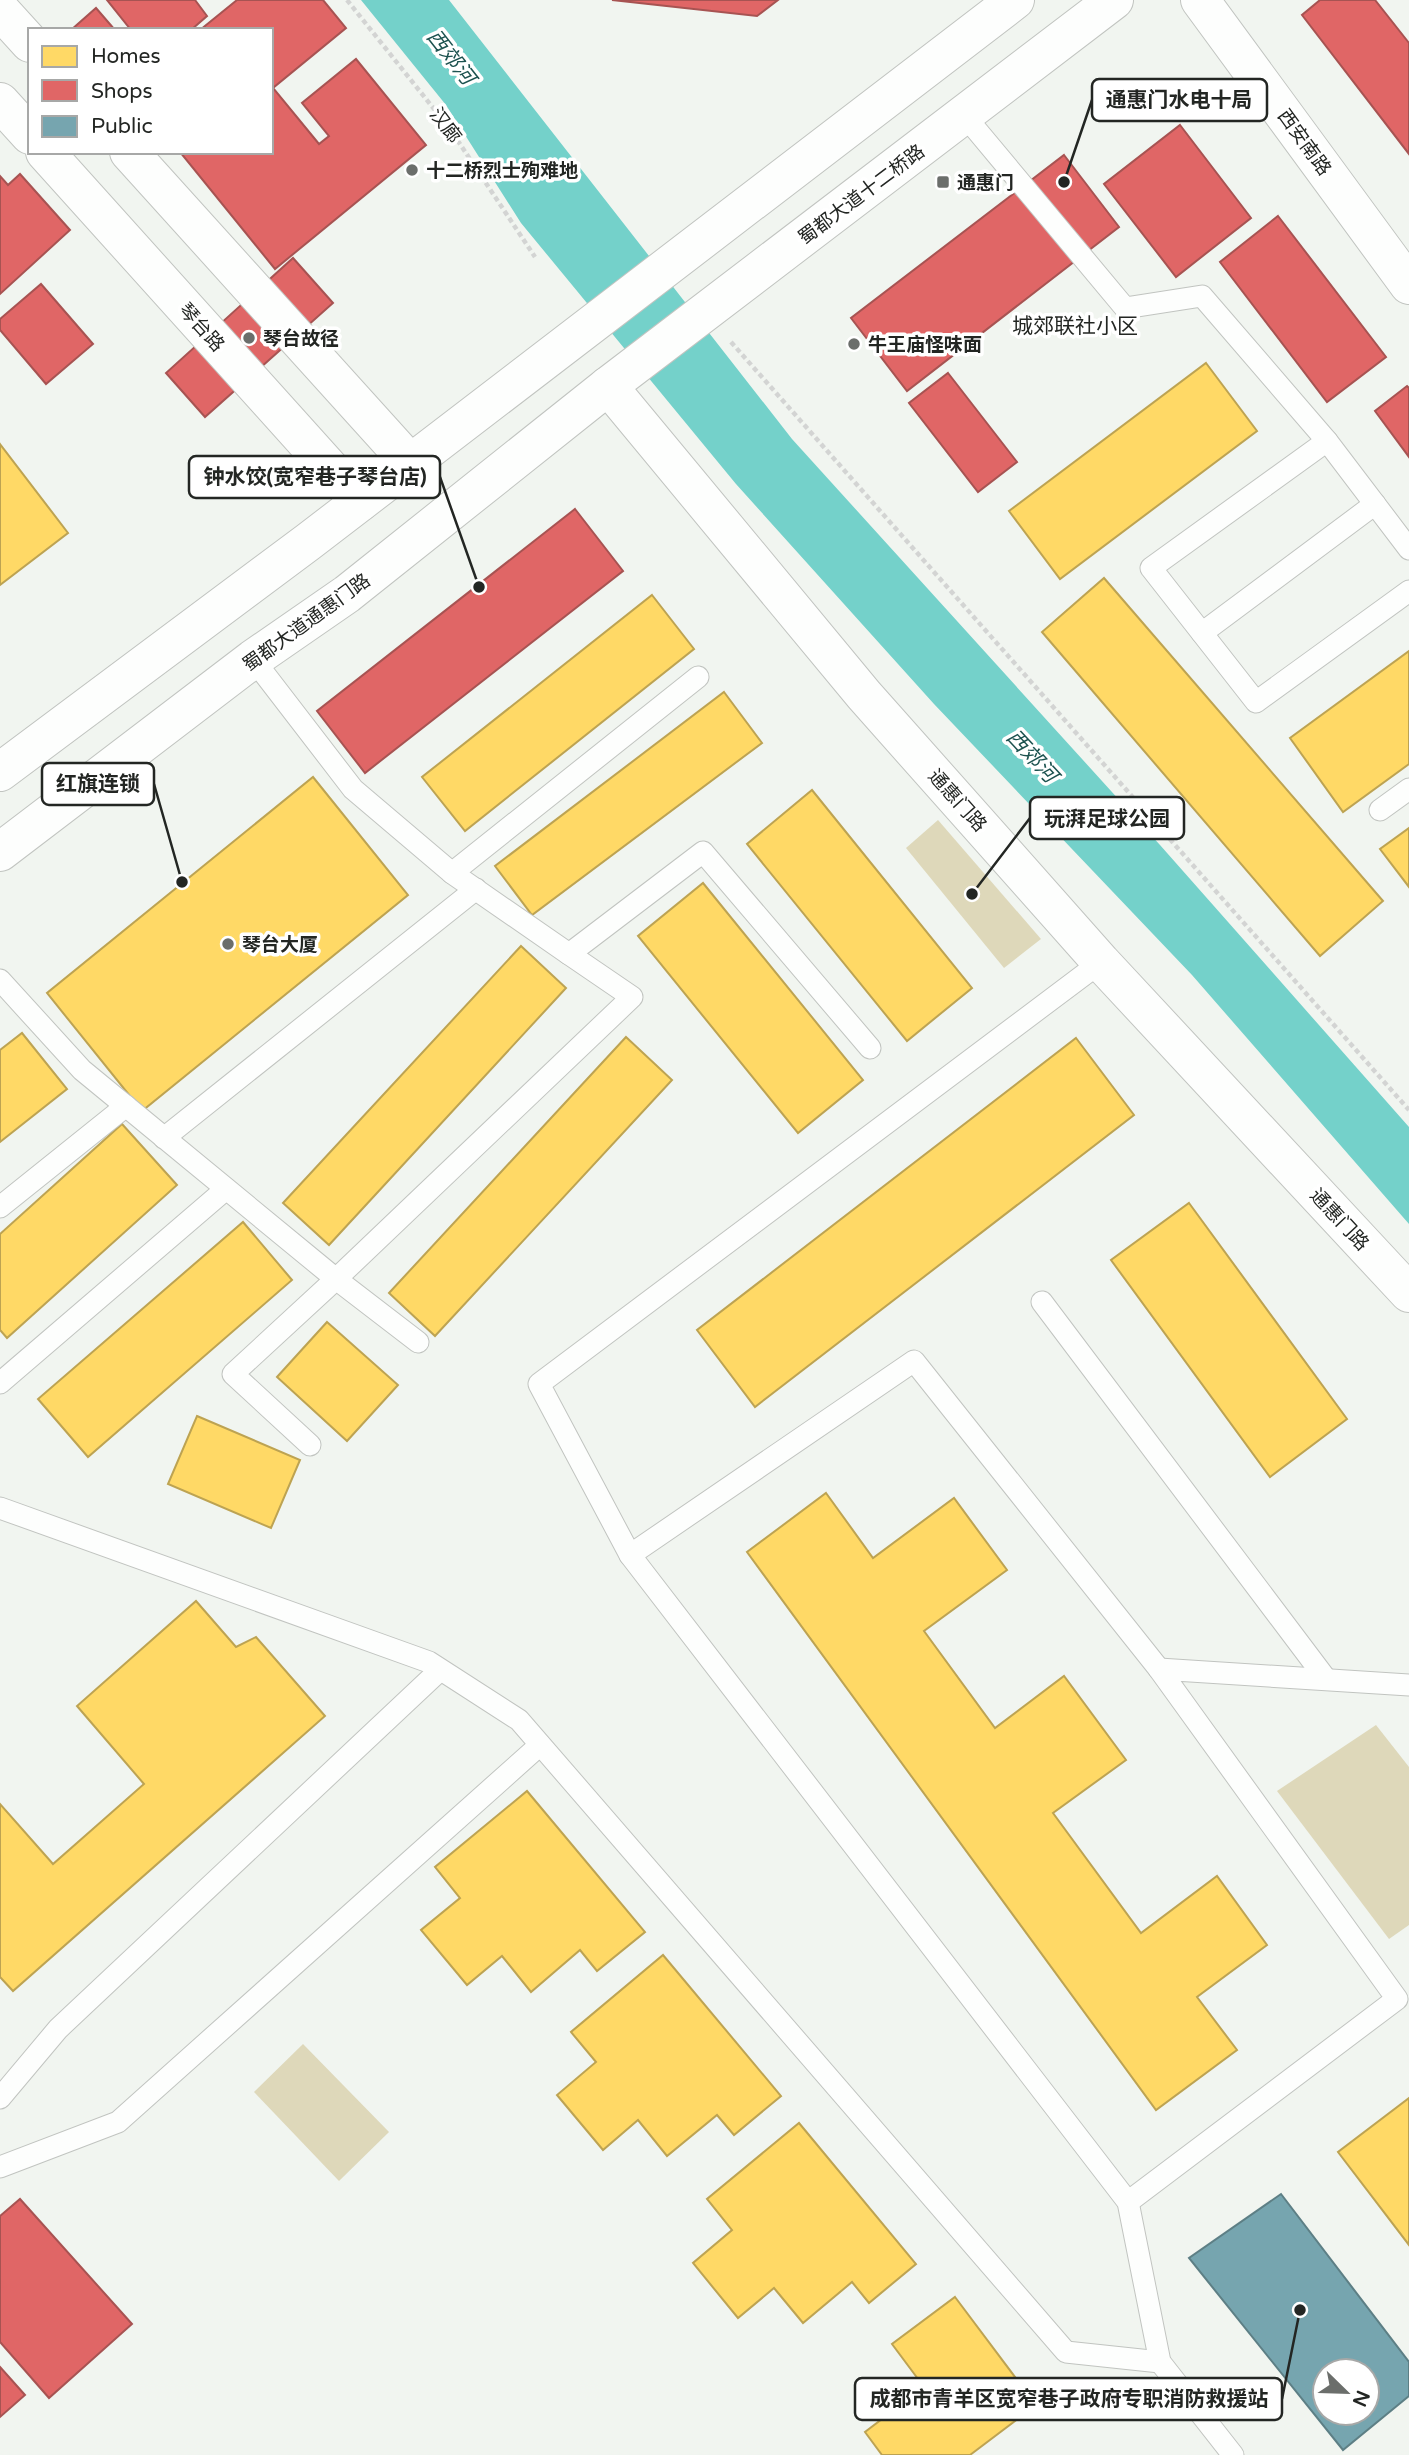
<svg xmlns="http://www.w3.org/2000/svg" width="1409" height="2455" font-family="'Varela Round','Noto Sans SC',sans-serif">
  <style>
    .green { fill: #ded8ba }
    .water { fill: #74d1ca }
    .homes { fill: #ffd966; stroke: #bda352; stroke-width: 2 }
    .shops { fill: #e06666; stroke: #a75352; stroke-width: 2 }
    .public { fill: #76a5af; stroke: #5d7f85; stroke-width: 2; fill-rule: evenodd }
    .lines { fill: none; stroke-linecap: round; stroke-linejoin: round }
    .lane-casing { stroke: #c1c4c0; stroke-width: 23 }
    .street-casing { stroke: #c1c4c0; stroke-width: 40 }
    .secondary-casing { stroke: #c1c4c0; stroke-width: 40 }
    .primary-casing { stroke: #c1c4c0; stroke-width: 40 }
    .path { stroke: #d3d4d3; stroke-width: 4.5; stroke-dasharray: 5 3.5; stroke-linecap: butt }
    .lane { stroke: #fdfefd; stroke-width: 21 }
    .street { stroke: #fdfefd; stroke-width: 38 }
    .secondary { stroke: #fdfefd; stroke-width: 38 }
    .primary { stroke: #fdfefd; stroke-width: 38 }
    .poi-dot { fill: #6b6e6b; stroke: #fff; stroke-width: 2.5 }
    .labels { text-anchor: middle; stroke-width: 7; stroke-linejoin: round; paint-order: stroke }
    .street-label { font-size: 19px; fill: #232623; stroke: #fff }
    .poi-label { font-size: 19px; font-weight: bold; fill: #232623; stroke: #fff; text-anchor: start }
    .water-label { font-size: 21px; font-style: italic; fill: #1c524f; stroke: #fff }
    .neighbourhood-label { font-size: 21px; fill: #232623; stroke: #fff }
    .leader { fill: none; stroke: #232623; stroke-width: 2.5 }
    .callout-dot { fill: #232623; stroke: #fff; stroke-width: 2.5 }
    .callout { fill: #fff; stroke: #232623; stroke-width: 2.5 }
    .callout-label { font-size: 21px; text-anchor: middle; font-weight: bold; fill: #232623 }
  </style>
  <rect width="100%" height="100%" fill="#f1f5f0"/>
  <g class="green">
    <polygon points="938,820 1041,939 1004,968 906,848"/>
    <polygon points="1376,1725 1409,1767 1409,1925 1389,1939 1277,1791"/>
    <polygon points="303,2044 389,2132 339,2181 254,2092"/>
  </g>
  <polygon class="water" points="361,0 449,0 792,439 1160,845 1409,1127 1409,1224 1192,975 934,704 736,484 521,223 446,105"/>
  <g class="homes">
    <polygon points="1206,363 1257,431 1060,579 1009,511"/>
    <polygon points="0,444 68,533 0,585"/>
    <polygon points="1104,578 1383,901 1320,956 1042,632"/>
    <polygon points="652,595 694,649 465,831 422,777"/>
    <polygon points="1409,651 1409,764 1343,812 1290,738"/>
    <polygon points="724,692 762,743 532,915 495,866"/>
    <polygon points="313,777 408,895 142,1111 47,993"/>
    <polygon points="812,790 972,988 907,1041 747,844"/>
    <polygon points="1409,828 1409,887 1380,849"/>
    <polygon points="703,883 863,1080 798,1133 638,936"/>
    <polygon points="521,946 566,988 329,1245 283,1203"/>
    <polygon points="22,1033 67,1089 0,1142 0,1050"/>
    <polygon points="626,1037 672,1080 435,1336 389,1293"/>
    <polygon points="1076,1038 1134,1115 755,1407 697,1330"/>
    <polygon points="122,1124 177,1185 7,1338 0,1330 0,1234"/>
    <polygon points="1189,1203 1347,1419 1270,1477 1111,1260"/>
    <polygon points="243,1222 292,1280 88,1457 38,1399"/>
    <polygon points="327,1322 398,1385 347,1441 277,1377"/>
    <polygon points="197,1416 300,1460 271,1528 168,1484"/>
    <polygon points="826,1493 873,1558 954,1498 1007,1570 924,1631 995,1728 1064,1676 1126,1760 1053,1813 1141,1933 1217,1876 1267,1945 1197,1997 1237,2050 1156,2110 747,1552"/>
    <polygon points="196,1601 236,1647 256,1637 325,1716 13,1991 0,1977 0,1804 53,1864 144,1784 77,1706"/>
    <polygon points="527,1791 645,1932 597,1971 580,1950 531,1992 502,1956 467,1985 421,1930 460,1898 435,1867"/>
    <polygon points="663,1955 781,2096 734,2135 717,2115 667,2156 638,2120 603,2150 557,2095 596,2062 571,2032"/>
    <polygon points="1409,2098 1409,2245 1338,2152"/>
    <polygon points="799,2123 916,2264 869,2303 852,2282 803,2323 774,2288 738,2318 693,2263 732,2230 707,2199"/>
    <polygon points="955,2297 1036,2405 970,2455 882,2455 865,2432 924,2387 892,2344"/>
  </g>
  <g class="shops">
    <polygon points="107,0 195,0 207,16 191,30 131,30"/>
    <polygon points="237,0 323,0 346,28 273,88 319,144 329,136 302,103 356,59 426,145 275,269 180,152 271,152 271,30 200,30"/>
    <polygon points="612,0 778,0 757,16"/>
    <polygon points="1320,0 1375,0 1409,43 1409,154 1302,15"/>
    <polygon points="96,8 115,30 71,30"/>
    <polygon points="1180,125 1251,218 1176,277 1104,184"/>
    <polygon points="1064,155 1119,227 907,391 851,318"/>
    <polygon points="20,174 70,230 0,294 0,176 8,185"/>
    <polygon points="1278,216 1386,357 1327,402 1220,262"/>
    <polygon points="293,258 333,303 205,417 166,373"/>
    <polygon points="41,284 93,344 46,384 0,330 0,319"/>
    <polygon points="948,373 1017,462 978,492 909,403"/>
    <polygon points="1407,386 1409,388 1409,457 1375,411"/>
    <polygon points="575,509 623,571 365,773 317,711"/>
    <polygon points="20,2199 132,2324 49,2398 0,2342 0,2216"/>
    <polygon points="0,2367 25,2395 0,2417"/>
  </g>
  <path class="public" d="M1281,2194L1409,2362V2396L1343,2450L1189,2258ZM1325,2371H1367V2413H1325Z"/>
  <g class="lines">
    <g class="lane-casing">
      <g id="lane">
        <polyline points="964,115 1125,308 1202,296 1327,441"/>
        <polyline points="1409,549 1327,441 1151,568 1256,702 1409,591"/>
        <polyline points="1202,633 1375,504"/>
        <polyline points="253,659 353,789 452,873 698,677"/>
        <polyline points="1380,810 1409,789"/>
        <polyline points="452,873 569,954 703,852 870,1048"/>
        <polyline points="0,980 82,1070 336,1279 632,997 569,954"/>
        <polyline points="164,1138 476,889"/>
        <polyline points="0,1207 126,1106"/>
        <polyline points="1042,1302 1326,1679"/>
        <polyline points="0,1383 226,1189"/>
        <polyline points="310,1445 233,1374 336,1279 418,1342"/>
        <polyline points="0,1508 429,1662 519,1720 1066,2352 1160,2362"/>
        <polyline points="630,1555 539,1384 1101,962"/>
        <polyline points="1159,1669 914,1361 630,1555 1128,2202 1160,2362 1233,2455"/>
        <polyline points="0,2098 58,2029 440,1670"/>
        <polyline points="0,2167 118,2122 540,1745"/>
        <polyline points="1128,2202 1397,1999 1159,1669 1409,1685"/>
      </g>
    </g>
    <g class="street-casing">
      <g id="street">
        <polyline points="0,10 30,43"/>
        <polyline points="0,102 30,135"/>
        <polyline points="45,152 360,502"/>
        <polyline points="129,152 410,463"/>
        <polyline points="608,386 864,695 1101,962 1409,1293"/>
      </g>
    </g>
    <g class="secondary-casing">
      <polyline id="secondary" points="1200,0 1409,285"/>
    </g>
    <g class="primary-casing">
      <g id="primary">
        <polyline points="0,772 308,542 1015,0"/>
        <polyline points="0,852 253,659 347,594 608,386 1114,0"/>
      </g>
    </g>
    <g class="path">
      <polyline points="347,0 450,129 535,257"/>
      <polyline points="731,342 1409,1110"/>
    </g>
    <use href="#lane" class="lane"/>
    <use href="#street" class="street"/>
    <use href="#secondary" class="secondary"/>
    <use href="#primary" class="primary"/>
  </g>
  <g class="poi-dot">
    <circle cx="412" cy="170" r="7"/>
    <rect x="936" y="175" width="14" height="14" rx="3.5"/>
    <circle cx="249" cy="338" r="7"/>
    <circle cx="854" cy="344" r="7"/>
    <circle cx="228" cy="944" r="7"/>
  </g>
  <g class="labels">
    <g class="street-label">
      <text transform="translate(446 125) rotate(53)" y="7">汉廊</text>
      <text transform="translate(1305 142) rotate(54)" y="7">西安南路</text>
      <text transform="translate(861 194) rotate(-37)" y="7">蜀都大道十二桥路</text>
      <text transform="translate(202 327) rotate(48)" y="7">琴台路</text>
      <text transform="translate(306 622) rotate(-36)" y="7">蜀都大道通惠门路</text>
      <text transform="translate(958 800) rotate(48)" y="7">通惠门路</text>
      <text transform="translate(1340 1219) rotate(47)" y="7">通惠门路</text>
    </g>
    <g class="poi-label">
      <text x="426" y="177">十二桥烈士殉难地</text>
      <text x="957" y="189">通惠门</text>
      <text x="263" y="345">琴台故径</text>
      <text x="868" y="351">牛王庙怪味面</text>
      <text x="242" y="951">琴台大厦</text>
    </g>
    <g class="water-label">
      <text transform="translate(451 57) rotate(52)" y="7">西郊河</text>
      <text transform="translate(1032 756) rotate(47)" y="7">西郊河</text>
    </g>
    <g class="neighbourhood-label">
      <text x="1075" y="333">城郊联社小区</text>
    </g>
  </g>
  <path class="leader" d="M1064 182L1092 100M479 587L440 477M182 882L154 784M972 894L1030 818M1300 2310L1282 2399"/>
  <g class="callout-dot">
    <circle cx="1064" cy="182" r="7"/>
    <circle cx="479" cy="587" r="7"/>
    <circle cx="182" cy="882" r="7"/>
    <circle cx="972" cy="894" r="7"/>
    <circle cx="1300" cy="2310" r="7"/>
  </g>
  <g class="callout">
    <rect x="1092" y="79" width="175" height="42" rx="7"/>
    <rect x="189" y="456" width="251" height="42" rx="7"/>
    <rect x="42" y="763" width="112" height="42" rx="7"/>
    <rect x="1030" y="797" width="154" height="42" rx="7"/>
    <rect x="855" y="2378" width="427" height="42" rx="7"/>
  </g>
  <g class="callout-label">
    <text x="1179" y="107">通惠门水电十局</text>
    <text x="315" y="484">钟水饺(宽窄巷子琴台店)</text>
    <text x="98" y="791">红旗连锁</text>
    <text x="1107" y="826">玩湃足球公园</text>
    <text x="1069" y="2406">成都市青羊区宽窄巷子政府专职消防救援站</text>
  </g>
  <rect x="28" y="28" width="245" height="126" fill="#ffffff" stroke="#a7a8a7" stroke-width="2"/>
  <rect x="42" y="46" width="35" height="21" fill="#ffd966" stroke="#a7a8a7" stroke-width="2"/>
  <text x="91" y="63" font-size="21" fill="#232623">Homes</text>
  <rect x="42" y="80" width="35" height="21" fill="#e06666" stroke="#a7a8a7" stroke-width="2"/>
  <text x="91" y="98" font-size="21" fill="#232623">Shops</text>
  <rect x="42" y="116" width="35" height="21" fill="#76a5af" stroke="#a7a8a7" stroke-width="2"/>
  <text x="91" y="133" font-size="21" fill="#232623">Public</text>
  <g transform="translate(1346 2392) rotate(113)"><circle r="33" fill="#ffffff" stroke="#a7a8a7" stroke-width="2"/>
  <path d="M0-5L12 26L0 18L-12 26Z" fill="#6b6e6b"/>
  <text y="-10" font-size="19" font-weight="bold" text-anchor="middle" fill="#232623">N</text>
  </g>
</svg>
